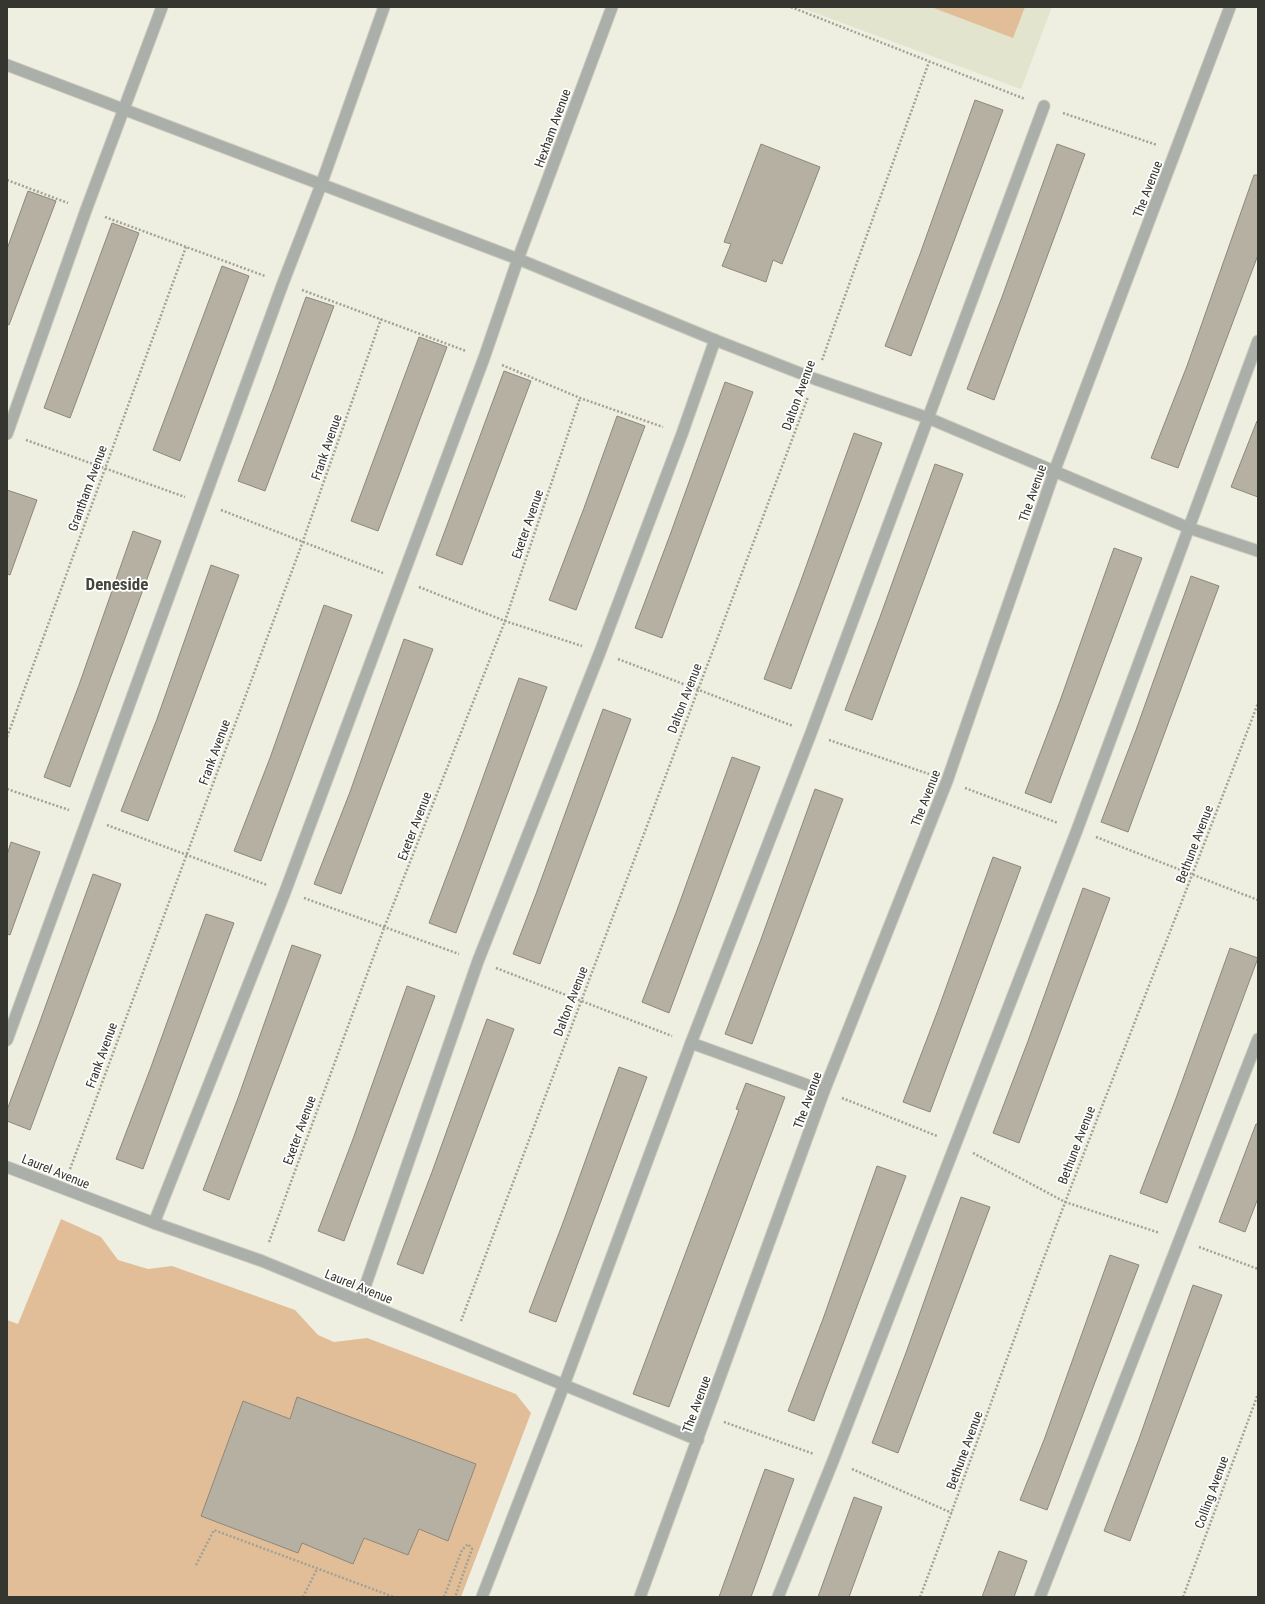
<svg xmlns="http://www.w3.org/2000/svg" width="1265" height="1604" font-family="'Roboto Condensed',sans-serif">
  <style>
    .built { fill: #e2e4cd }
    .green { fill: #e1be98 }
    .building { fill: #b5b0a2; stroke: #8d887b }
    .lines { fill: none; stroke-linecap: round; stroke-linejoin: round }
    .minor-casing { stroke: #c9cabd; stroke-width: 13 }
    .tertiary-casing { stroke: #c9cabd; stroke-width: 13 }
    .path { stroke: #a1a296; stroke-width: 2.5; stroke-dasharray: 2 2; stroke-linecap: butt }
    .minor { stroke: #abafa9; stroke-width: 11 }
    .tertiary { stroke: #abafa9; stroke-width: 11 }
    .labels { text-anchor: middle; stroke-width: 3.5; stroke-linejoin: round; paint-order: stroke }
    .street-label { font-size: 13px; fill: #363630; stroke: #fff }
    .district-label { font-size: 17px; font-weight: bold; fill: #444539; stroke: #fff }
  </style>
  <rect width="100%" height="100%" fill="#eeefe0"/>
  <polygon class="built" points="799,7 1052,7 1021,89"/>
  <g class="green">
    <polygon points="931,7 1025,7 1013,38"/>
    <polygon points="61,1219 101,1237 118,1260 148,1269 172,1266 295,1310 318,1335 334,1342 367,1338 516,1394 531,1413 461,1597 7,1597 7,1320 18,1324"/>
  </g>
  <g class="building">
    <polygon points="975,100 1003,110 911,356 885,346 920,254"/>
    <polygon points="761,144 820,167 782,264 773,260 766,282 722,266 731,244 724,242"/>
    <polygon points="1057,144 1085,154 994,400 967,389 1002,297"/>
    <polygon points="1254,175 1258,175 1258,255 1178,468 1151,458 1187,366"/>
    <polygon points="28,191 56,201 9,325 7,324 7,249"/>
    <polygon points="112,223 139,233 70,418 44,408"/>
    <polygon points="222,266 249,276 180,461 153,450"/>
    <polygon points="306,297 334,306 265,491 238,481 273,389"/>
    <polygon points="419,337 447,347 378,531 351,521"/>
    <polygon points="504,371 531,381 462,565 436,555"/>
    <polygon points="725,382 753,392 662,638 635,628 670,535"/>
    <polygon points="617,416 645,426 576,610 549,600 584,508"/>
    <polygon points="1257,421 1258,422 1258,497 1231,487"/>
    <polygon points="854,433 882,443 791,689 764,679 799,586"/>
    <polygon points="935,464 963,474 872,720 845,710 880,617"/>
    <polygon points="7,490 37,500 10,575 7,574"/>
    <polygon points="133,531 161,541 70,787 44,777 79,685"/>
    <polygon points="1114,548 1142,558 1051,803 1025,793 1060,701"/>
    <polygon points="211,565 239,575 148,821 121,811 157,719"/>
    <polygon points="1191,576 1219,586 1128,832 1101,822 1136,730"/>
    <polygon points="324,605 352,615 261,861 234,851 270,758"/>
    <polygon points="404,639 433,649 341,894 314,884 350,792"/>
    <polygon points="519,678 547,687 456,933 429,923 464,830"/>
    <polygon points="603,709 631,719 540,964 513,954 536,894"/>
    <polygon points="732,757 760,767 669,1013 642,1002 677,910"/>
    <polygon points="815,789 843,799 752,1044 725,1034 760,942"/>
    <polygon points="11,842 40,852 10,935 7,934 7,855"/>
    <polygon points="993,857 1021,867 930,1112 903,1102 938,1010"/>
    <polygon points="93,874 121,884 30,1130 7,1121 7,1110 38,1027"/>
    <polygon points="1083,888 1110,898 1019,1143 993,1133 1028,1041"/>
    <polygon points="206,914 234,923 143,1169 116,1159 151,1067"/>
    <polygon points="292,945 321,955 229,1200 203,1190 238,1098"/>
    <polygon points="1230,948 1258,958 1167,1203 1140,1193 1175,1101"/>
    <polygon points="407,986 435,996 344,1241 318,1231 353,1139"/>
    <polygon points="487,1019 514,1029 423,1274 397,1264 432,1172"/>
    <polygon points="619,1067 647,1077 556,1322 529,1312 564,1220"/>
    <polygon points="746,1083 785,1097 669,1407 633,1394 739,1110 736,1109"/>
    <polygon points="1256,1124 1258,1124 1258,1198 1245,1232 1219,1222"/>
    <polygon points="877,1166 906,1176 814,1421 788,1411 823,1319"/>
    <polygon points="961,1197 990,1207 898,1453 872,1443 907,1350"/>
    <polygon points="1110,1255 1139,1265 1047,1510 1020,1500 1044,1440"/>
    <polygon points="1193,1285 1222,1295 1130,1541 1104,1531 1139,1439"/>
    <polygon points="297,1397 476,1464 448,1541 419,1529 408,1555 364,1538 353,1564 302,1543 298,1553 201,1516 243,1401 290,1419"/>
    <polygon points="765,1469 794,1479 751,1597 719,1597"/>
    <polygon points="854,1497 882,1507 849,1597 818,1597"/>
    <polygon points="999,1551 1027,1561 1014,1597 982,1597"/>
  </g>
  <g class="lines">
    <g class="minor-casing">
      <g id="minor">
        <polyline points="7,65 518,259 715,340 815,379 928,418 1189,528 1258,551"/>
        <polyline points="7,434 86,210 162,7"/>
        <polyline points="7,1040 283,283 321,185 384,7"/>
        <polyline points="691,1043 824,1091"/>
        <polyline points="7,1167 154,1223 262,1261 698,1440"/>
        <polyline points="154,1223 285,892 484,358 518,259 612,7"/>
        <polyline points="360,1301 478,961 600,652 682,434 715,340"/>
        <polyline points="482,1597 564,1385 691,1043 811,733 1044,106"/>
        <polyline points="778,1597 833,1461 1077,830 1258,341"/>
        <polyline points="1040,1597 1258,1039"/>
      </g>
    </g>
    <g class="tertiary-casing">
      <polyline id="tertiary" points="640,1597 824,1091 947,781 1054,472 1230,7"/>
    </g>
    <g class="path">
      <polyline points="791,7 1025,99"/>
      <polyline points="1063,113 1157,145"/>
      <polyline points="7,180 68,203"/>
      <polyline points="105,217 265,276"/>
      <polyline points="302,290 466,351"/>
      <polyline points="822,360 929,62"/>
      <polyline points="502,365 580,398 663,427"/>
      <polyline points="26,440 185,497"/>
      <polyline points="221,510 383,573"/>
      <polyline points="419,587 505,621 582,646"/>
      <polyline points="618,659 793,726"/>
      <polyline points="7,737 186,247"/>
      <polyline points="829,740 929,774"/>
      <polyline points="965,788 1058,823"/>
      <polyline points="7,789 69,810"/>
      <polyline points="107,825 267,885"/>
      <polyline points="1096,837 1258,900"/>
      <polyline points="304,898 459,954"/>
      <polyline points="496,968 672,1036"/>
      <polyline points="842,1098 937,1136"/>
      <polyline points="973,1153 1065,1202 1160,1233"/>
      <polyline points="70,1169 303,541 381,319"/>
      <polyline points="269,1242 384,928 505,621 580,398"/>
      <polyline points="1199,1247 1258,1269"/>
      <polyline points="461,1321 808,397"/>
      <polyline points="724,1422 814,1454"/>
      <polyline points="852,1469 952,1513"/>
      <polyline points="196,1565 214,1530 394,1597"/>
      <polyline points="303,1597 317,1569"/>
      <polyline points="444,1597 462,1550 468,1544 472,1549 455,1597"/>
      <path d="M920,1597C970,1465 1015,1332 1066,1200C1129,1035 1195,870 1258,703"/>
      <polyline points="1183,1597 1258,1394"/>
    </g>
    <use href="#minor" class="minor"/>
    <use href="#tertiary" class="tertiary"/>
  </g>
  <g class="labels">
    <g class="street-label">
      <text transform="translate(552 128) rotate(-70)" y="5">Hexham Avenue</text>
      <text transform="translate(1147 189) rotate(-69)" y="5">The Avenue</text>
      <text transform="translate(798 395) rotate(-70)" y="5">Dalton Avenue</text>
      <text transform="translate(326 447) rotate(-71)" y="5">Frank Avenue</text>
      <text transform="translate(87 488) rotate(-70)" y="5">Grantham Avenue</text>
      <text transform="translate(1032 493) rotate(-71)" y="5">The Avenue</text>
      <text transform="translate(527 524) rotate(-71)" y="5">Exeter Avenue</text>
      <text transform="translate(684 698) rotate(-69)" y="5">Dalton Avenue</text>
      <text transform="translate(214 752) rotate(-70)" y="5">Frank Avenue</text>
      <text transform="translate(925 798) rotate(-69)" y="5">The Avenue</text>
      <text transform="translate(414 826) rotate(-69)" y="5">Exeter Avenue</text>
      <text transform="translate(1194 844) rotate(-69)" y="5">Bethune Avenue</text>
      <text transform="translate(570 1001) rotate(-69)" y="5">Dalton Avenue</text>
      <text transform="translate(101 1055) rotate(-70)" y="5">Frank Avenue</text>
      <text transform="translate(807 1100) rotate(-70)" y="5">The Avenue</text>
      <text transform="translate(299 1130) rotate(-70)" y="5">Exeter Avenue</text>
      <text transform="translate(1076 1145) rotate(-69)" y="5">Bethune Avenue</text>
      <text transform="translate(56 1171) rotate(22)" y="5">Laurel Avenue</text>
      <text transform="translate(359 1286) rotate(22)" y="5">Laurel Avenue</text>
      <text transform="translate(696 1404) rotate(-70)" y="5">The Avenue</text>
      <text transform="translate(964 1450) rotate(-70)" y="5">Bethune Avenue</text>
      <text transform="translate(1211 1492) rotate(-70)" y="5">Colling Avenue</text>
    </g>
    <g class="district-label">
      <text x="117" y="590">Deneside</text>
    </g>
  </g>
  <rect width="1265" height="1604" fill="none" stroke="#363630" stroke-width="16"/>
</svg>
